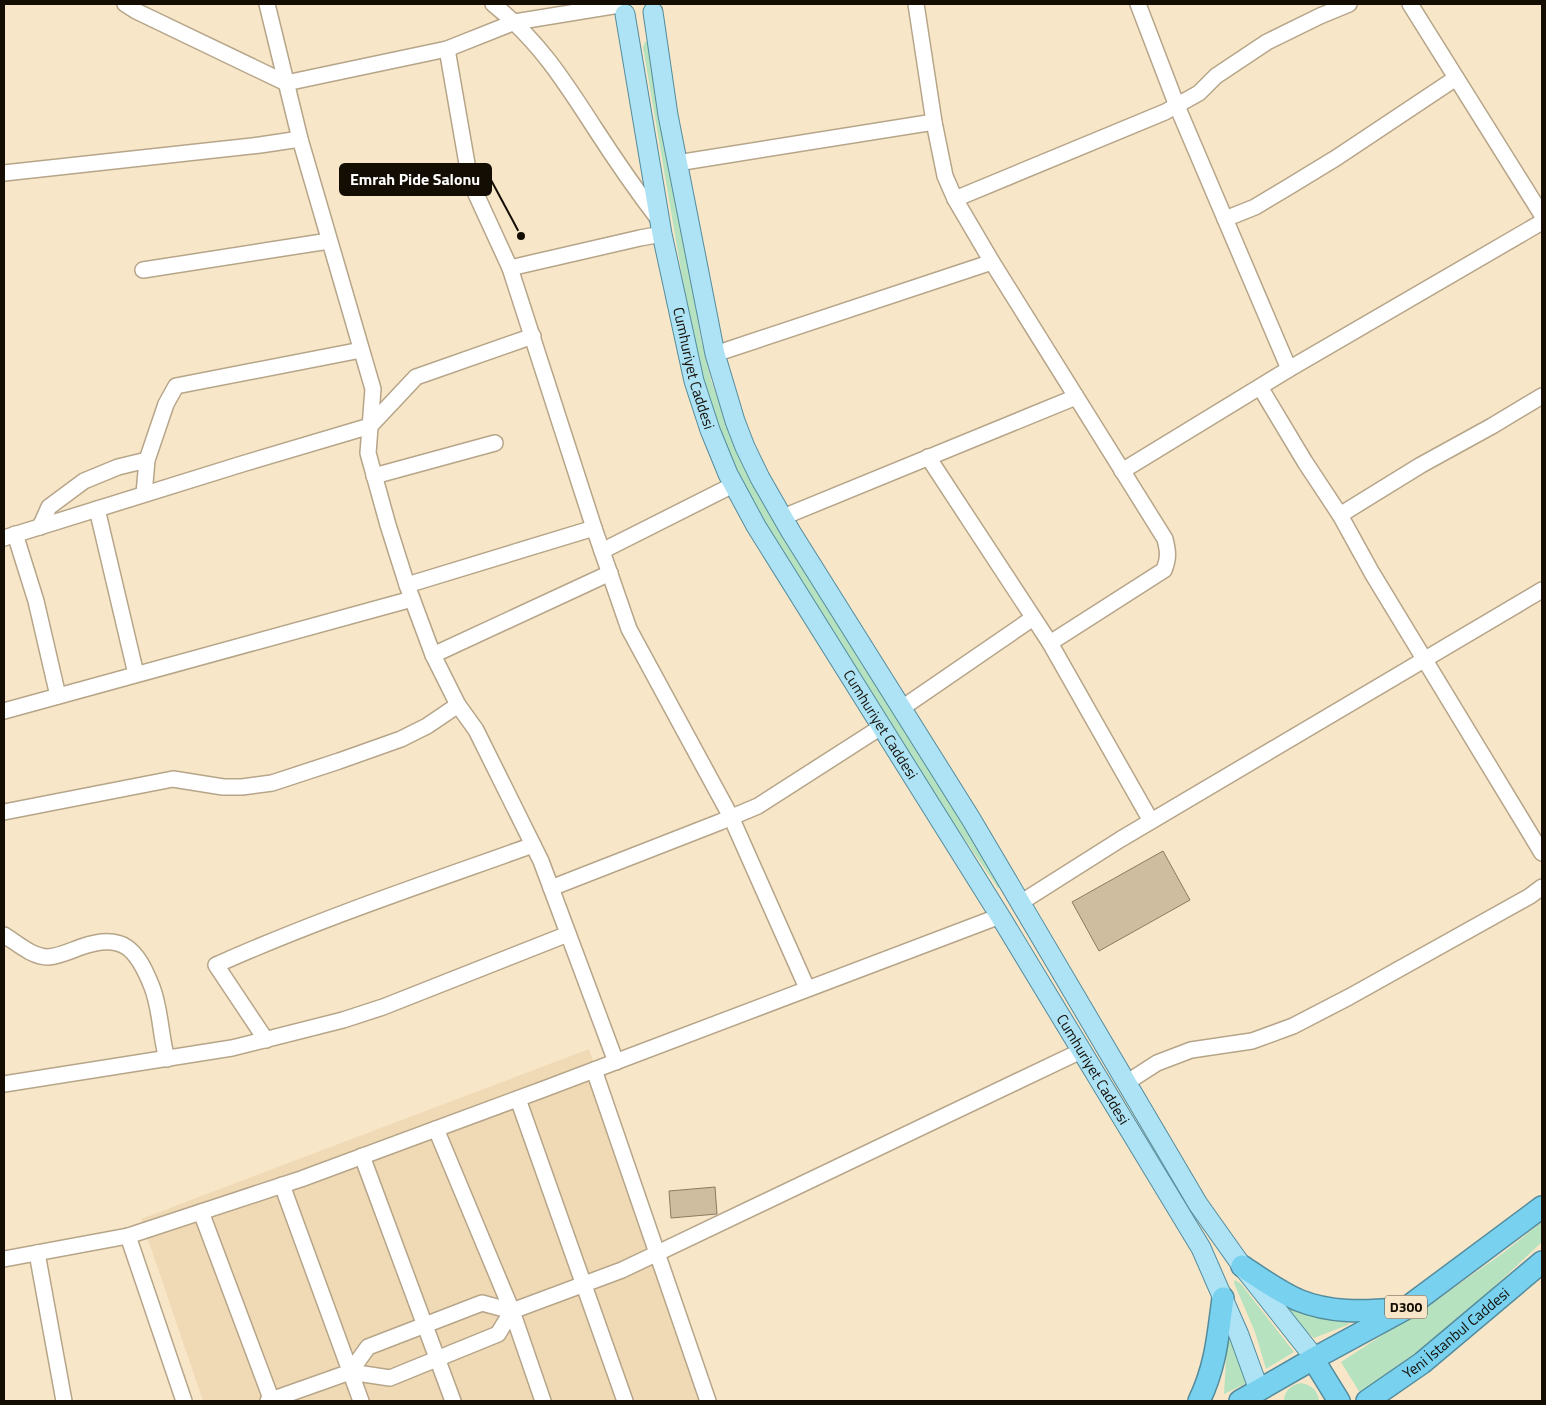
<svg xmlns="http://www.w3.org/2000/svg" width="1546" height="1405" font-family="'Titillium Web',sans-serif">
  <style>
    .built { fill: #f0dab6 }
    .green { fill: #b6e2bf }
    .building { fill: #cfbda0; stroke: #8b7b60 }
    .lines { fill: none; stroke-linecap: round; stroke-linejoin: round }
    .minor-casing { stroke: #b6a589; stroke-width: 18 }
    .major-casing { stroke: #548c9d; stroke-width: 21 }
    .highway-casing { stroke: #548c9d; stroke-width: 24 }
    .minor { stroke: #fff; stroke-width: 15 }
    .major { stroke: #ade3f5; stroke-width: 19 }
    .highway { stroke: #77d1ef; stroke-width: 21 }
    .labels { text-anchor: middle; stroke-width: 5; stroke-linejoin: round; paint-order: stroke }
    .shield { fill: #f8e6c8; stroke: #584e3f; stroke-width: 1 }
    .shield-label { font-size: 14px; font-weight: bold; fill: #130d04 }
    .street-label { font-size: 15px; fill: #130d04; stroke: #f8e6c8 }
    .leader { fill: none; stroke: #130d04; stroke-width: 2 }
    .callout-dot { fill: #130d04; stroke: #f8e6c8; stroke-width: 2 }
    .callout { fill: #130d04; stroke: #130d04; stroke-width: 2 }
    .callout-label { font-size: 16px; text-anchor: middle; font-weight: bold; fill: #fff }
  </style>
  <rect width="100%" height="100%" fill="#f8e6c8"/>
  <polygon class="built" points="589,1049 715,1401 203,1401 141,1219"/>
  <g class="green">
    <polygon points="647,41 649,42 691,267 700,335 711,380 737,452 757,493 1001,886 998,888 932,792 752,501 727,450 703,384 690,323 643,47 645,42"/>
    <polygon points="1542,1222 1542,1242 1480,1300 1425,1346 1360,1393 1341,1362 1441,1297 1503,1253"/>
    <polygon points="1235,1280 1241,1284 1294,1352 1266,1369 1255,1332 1234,1283"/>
    <polygon points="1280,1307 1350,1324 1314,1338"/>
    <polygon points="1230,1337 1247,1383 1224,1394 1227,1341"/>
    <path d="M1301,1383C1312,1385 1318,1391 1319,1401H1284C1284,1391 1291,1385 1301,1383Z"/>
  </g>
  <g class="building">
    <polygon points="1163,851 1190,900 1099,951 1072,902"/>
    <polygon points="715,1187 717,1214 671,1218 669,1191"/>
  </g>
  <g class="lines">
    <g class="minor-casing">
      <g id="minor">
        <polyline points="125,4 136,11 286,83 447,49 515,22 619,5"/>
        <polyline points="267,4 300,139 373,389 368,453 388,525 407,585 433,655 458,705 476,730 541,861 616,1062"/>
        <path d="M493,4C538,40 563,79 594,127C614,158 636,190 659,220"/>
        <path d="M916,4L934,122L945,176L955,199L992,262L1165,539C1168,551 1169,558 1164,570L1050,643"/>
        <polyline points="1138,4 1177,106 1289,369"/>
        <polyline points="1410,4 1542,215"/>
        <polyline points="447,49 470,181 510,268 594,528 629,629 731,817 807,988"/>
        <polyline points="677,163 934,122"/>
        <polyline points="4,173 260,145 300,139"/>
        <polyline points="955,199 1165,112 1199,93 1216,76 1267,42 1320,16 1349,4"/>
        <polyline points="1225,219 1255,207 1290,186 1336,158 1456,78"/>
        <polyline points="510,268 640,238 662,234"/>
        <polyline points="143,270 329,241"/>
        <polyline points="715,354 992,262"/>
        <polyline points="1260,387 1305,462 1340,515 1372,573 1542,853"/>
        <polyline points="928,457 1050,643 1151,821"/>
        <polyline points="1122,471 1289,369 1542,222"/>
        <polyline points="374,476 495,443"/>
        <polyline points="144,494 147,460 166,404 176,386 361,350"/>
        <polyline points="97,509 136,674"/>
        <polyline points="1340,515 1421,465 1492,426 1542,396"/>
        <polyline points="783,517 1076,397"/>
        <polyline points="40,527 49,507 84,481 118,467 147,460"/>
        <polyline points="15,534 36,601 58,696"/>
        <polyline points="4,538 242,464 370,426 416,377 533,336"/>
        <polyline points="602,551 733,485"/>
        <polyline points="407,585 594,528"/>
        <polyline points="433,655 610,573"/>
        <polyline points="902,708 1033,618"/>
        <polyline points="4,711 412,599"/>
        <polyline points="4,812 173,779 223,787 242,787 272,783 339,761 401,739 427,726 458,705"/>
        <polyline points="551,888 720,822 758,806 881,727"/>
        <polyline points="1020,903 1121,839 1542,590"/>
        <path d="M4,935C17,943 32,957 48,957C60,956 70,951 81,947C123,932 137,949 152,987C161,1010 160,1035 167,1059"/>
        <path d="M266,1040L216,965C319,919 427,883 533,845"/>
        <polyline points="594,1070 708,1401"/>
        <polyline points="1126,1083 1157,1063 1191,1050 1252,1041 1293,1026 1349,997 1530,896 1542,887"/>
        <polyline points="4,1084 232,1048 343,1020 383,1007 568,934"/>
        <polyline points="518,1099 625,1401"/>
        <polyline points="436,1129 512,1311 543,1401"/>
        <polyline points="362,1156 453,1401"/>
        <polyline points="282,1185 361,1401"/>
        <polyline points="201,1212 272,1401"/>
        <polyline points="128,1236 184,1401"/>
        <polyline points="37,1253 64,1401"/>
        <polyline points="4,1259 128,1236 301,1179 544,1089 1000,916"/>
        <polyline points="350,1372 368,1347 482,1303 512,1311 622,1270 1081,1051"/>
        <polyline points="268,1401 350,1372 390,1378 498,1334 512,1311"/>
      </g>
    </g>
    <g class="major-casing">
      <g id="major">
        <polyline points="653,12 668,115 715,354 735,421 745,447 760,478 791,532 971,819 1198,1204 1242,1266 1310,1352 1313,1359"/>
        <path id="s1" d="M625,14L662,234L694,381L710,430L728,474L756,526L1000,916L1201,1248L1239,1335L1259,1390"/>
      </g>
    </g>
    <g class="highway-casing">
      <g id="highway">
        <path d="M1242,1266C1260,1278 1278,1291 1298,1300C1330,1313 1363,1312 1397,1309"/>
        <polyline points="1313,1359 1339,1401"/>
        <path d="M1199,1401C1216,1366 1218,1335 1223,1298"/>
        <polyline points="1240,1401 1313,1359 1405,1309 1542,1207"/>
        <path id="s2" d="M1367,1401L1422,1363L1542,1262"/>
      </g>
    </g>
    <use href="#minor" class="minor"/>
    <use href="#major" class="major"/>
    <use href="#highway" class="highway"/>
  </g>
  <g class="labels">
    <rect class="shield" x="1385" y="1295.5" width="42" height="23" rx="4"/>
    <g class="shield-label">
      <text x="1406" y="1312">D300</text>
    </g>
    <g class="street-label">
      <text dy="5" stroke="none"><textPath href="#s1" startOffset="361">Cumhuriyet Caddesi</textPath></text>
      <text dy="5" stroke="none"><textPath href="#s1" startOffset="766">Cumhuriyet Caddesi</textPath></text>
      <text dy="5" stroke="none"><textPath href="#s1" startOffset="1171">Cumhuriyet Caddesi</textPath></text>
      <text dy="5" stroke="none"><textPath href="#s2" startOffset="112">Yeni İstanbul Caddesi</textPath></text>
    </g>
  </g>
  <path class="leader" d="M521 236L491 180"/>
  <circle class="callout-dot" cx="521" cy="236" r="5"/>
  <rect class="callout" x="340" y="164" width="151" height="31" rx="5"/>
  <g class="callout-label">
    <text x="415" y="185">Emrah Pide Salonu</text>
  </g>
  <rect width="1546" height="1405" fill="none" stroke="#130d04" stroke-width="10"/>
</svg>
